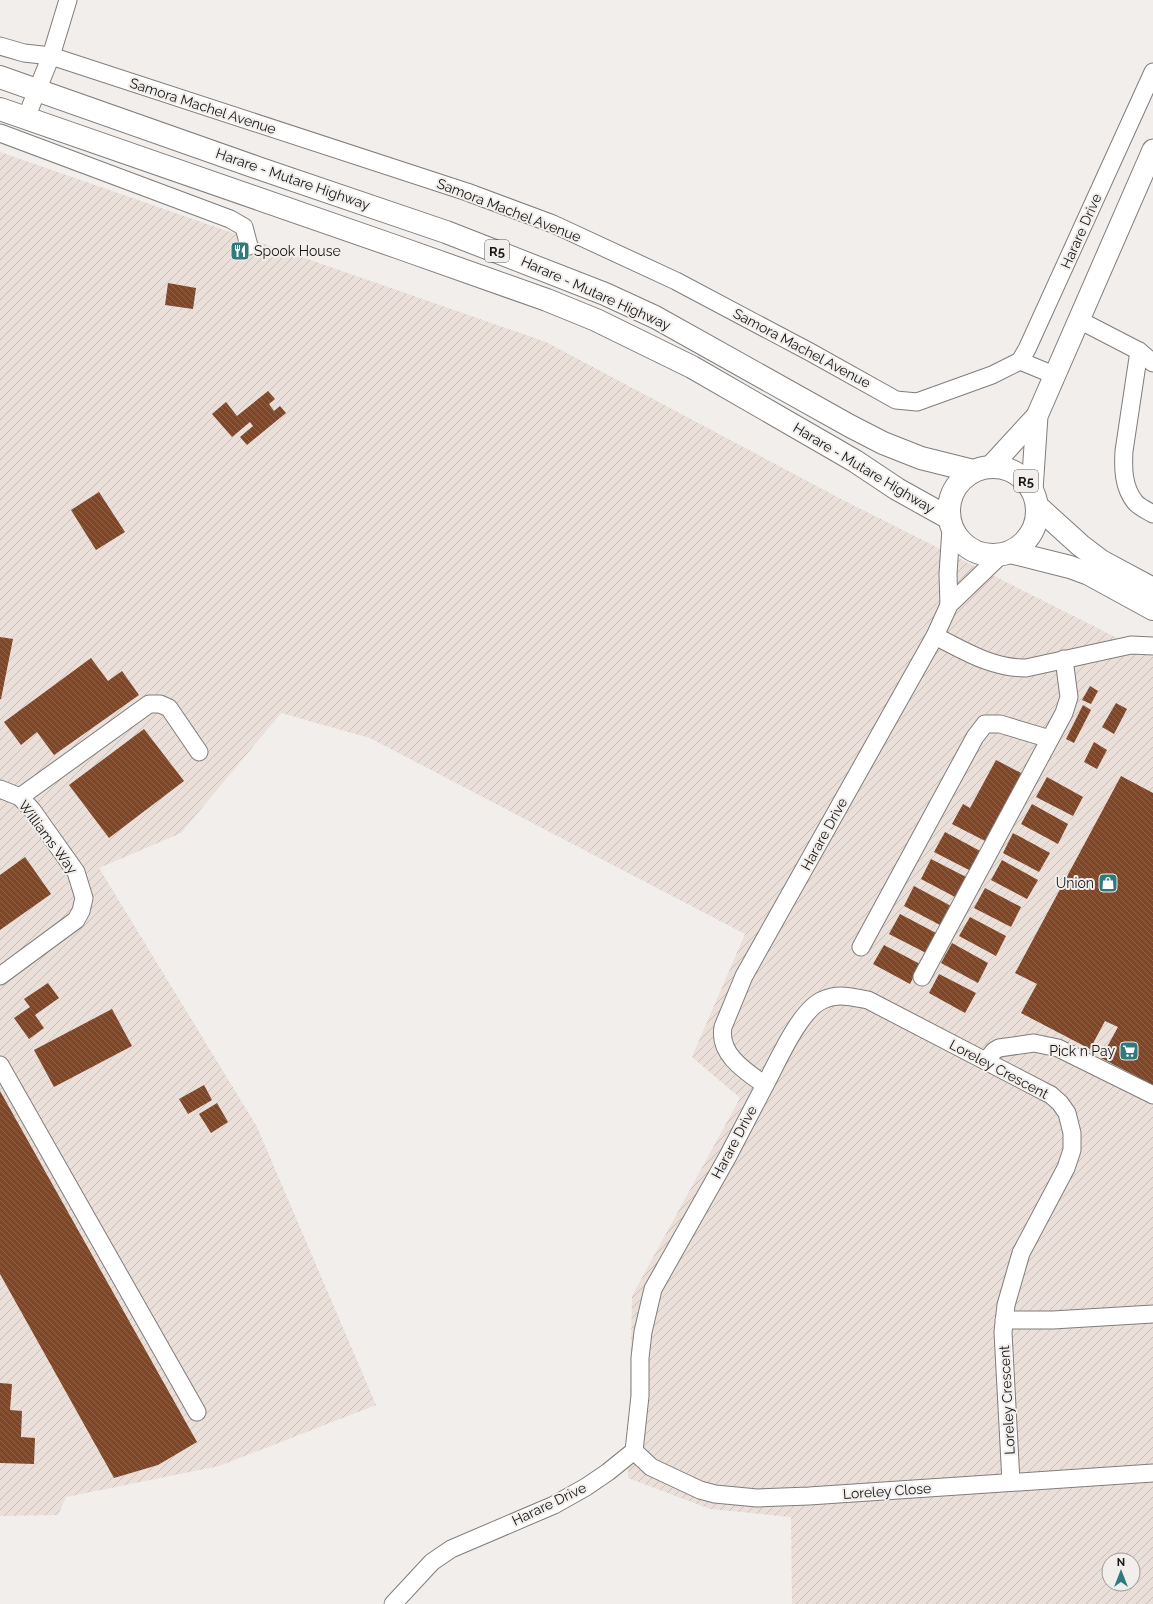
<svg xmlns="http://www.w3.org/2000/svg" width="1153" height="1604" font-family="Raleway,sans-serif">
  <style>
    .industrial { fill: url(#industrial-furrows); fill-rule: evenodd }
    .building { fill: url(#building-back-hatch) }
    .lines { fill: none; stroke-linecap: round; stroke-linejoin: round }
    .minor-casing { stroke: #807d7b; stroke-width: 19 }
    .major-casing { stroke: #807d7b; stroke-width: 23 }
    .highway-casing { stroke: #807d7b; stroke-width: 24 }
    .minor { stroke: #fff; stroke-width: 17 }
    .major { stroke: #fff; stroke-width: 21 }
    .highway { stroke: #fff; stroke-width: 22 }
    .labels { text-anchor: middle; stroke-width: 4; stroke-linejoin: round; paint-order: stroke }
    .shield { fill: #f1eeec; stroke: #585756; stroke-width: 1 }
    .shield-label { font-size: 13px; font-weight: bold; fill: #171615 }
    .street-label { font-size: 14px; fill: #171615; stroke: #f1eeec }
    .poi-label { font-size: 14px; fill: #171615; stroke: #f1eeec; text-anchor: end }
  </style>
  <defs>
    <pattern id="industrial-furrows" width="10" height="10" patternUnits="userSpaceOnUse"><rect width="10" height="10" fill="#eadfd9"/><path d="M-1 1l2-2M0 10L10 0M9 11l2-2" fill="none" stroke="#c8bfb9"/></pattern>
    <pattern id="building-back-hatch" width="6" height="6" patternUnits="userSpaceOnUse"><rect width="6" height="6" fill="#804626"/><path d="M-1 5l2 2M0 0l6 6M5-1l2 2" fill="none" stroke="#8e634b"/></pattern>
  </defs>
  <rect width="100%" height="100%" fill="#f1eeec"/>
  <path class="industrial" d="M0,152L546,342L839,498L1153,656V1604H792L791,1517L710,1509L628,1478L632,1296L740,1098L692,1057L745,934L370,738L281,713L181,833L99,868L257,1127L376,1405L219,1466L66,1497L58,1515L0,1516ZM1109,1560H1133V1584H1109Z"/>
  <g class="building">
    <polygon points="168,283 196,288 193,309 165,305"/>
    <polygon points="268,391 275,399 269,404 274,411 280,406 286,413 247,445 240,437 253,426 250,422 232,437 212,414 226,402 237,416"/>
    <polygon points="99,492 125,532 96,550 71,510"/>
    <polygon points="0,637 13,639 1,699 0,699"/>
    <polygon points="91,658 108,681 122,671 139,695 54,755 37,732 21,745 4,722"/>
    <polygon points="1090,686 1098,691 1091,704 1082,700"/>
    <polygon points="1116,703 1127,709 1114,734 1102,727"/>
    <polygon points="1083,705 1091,710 1074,743 1066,739"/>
    <polygon points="144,729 184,781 109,838 69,785"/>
    <polygon points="1094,742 1107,750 1097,769 1084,762"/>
    <polygon points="996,760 1025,775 989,843 952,824 963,804 970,808"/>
    <polygon points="1121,776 1153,793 1153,1085 1101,1058 1118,1027 1105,1021 1090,1049 1021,1013 1037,984 1015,973"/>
    <polygon points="1047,777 1083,797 1073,816 1036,797"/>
    <polygon points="1032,804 1068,824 1058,844 1021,824"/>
    <polygon points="945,832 982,852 971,871 934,852"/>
    <polygon points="1013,833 1050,853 1039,872 1003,853"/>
    <polygon points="25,857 51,894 0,930 0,875"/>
    <polygon points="931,859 968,878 957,898 921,879"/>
    <polygon points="1002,860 1038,880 1027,899 991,880"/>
    <polygon points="914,886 951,906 940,925 904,906"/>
    <polygon points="985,888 1021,907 1011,927 974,908"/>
    <polygon points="900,914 936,933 926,953 889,934"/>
    <polygon points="970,917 1006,936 996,956 959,936"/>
    <polygon points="952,943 988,963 978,983 941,963"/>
    <polygon points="884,945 920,964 910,984 873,964"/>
    <polygon points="939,974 976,993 965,1013 929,993"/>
    <polygon points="48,983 59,998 35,1015 44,1028 29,1039 14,1018 30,1007 24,999"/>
    <polygon points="112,1009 132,1046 54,1087 34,1050"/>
    <polygon points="204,1085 212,1100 188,1114 179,1099"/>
    <polygon points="0,1091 197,1442 158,1465 114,1478 0,1274"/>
    <polygon points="217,1103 228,1122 211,1133 199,1114"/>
    <polygon points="0,1383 12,1384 10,1410 22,1411 21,1437 35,1438 34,1464 0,1463"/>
  </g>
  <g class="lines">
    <g class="minor-casing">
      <g id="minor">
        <polyline points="0,46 24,53 51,56 467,192 553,224 676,281 810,352 896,400 917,402 992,375 1020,361 1027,349 1153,72"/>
        <polyline points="26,118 51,56 68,0"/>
        <polyline points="0,133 230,219 244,227 249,246"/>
        <polyline points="1079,320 1139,351 1153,363"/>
        <path d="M1139,351L1124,451C1123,468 1123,487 1135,502C1139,507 1148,511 1153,514"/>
        <polyline points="1020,361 1054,375"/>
        <polyline points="949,605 948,574 951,528"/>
        <path d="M935,636C965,651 991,668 1026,668L1131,645L1153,646"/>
        <polyline points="0,789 20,797 32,810 76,872 84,898 81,911 76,920 0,976"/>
        <polyline points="20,797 149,704 160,704 169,708 199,752"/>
        <polyline points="861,947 975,737 985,724 1000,724 1050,739"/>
        <polyline points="922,977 1064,713 1069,697 1064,659"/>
        <polyline points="986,1061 994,1051 999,1048 1034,1043 1058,1048 1153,1095"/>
        <polyline points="0,1065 197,1412"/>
        <path d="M765,1085C777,1063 800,1009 823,1000C838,993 853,997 868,1000L1051,1095L1060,1103L1067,1113L1072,1133V1150L1066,1168L1021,1253L1006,1305L1003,1332L1011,1482"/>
        <polyline points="1004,1320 1053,1320 1153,1314"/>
        <polyline points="634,1451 651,1467 700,1490 715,1494 757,1498 809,1496 1153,1473"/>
        <path d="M393,1604L432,1562L451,1549L554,1505L586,1487L608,1472L634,1451L640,1396V1358L643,1332L653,1289L728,1156L765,1085C745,1071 718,1054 723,1027L744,976L935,636L949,605L1002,554"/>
      </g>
    </g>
    <g class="major-casing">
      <g id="major">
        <polyline points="991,466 1037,416"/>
        <polyline points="1032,490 1037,416 1153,150"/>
      </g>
    </g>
    <g class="highway-casing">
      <g id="highway">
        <polyline points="0,77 258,168 446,232 605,294 655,317 850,426 883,443 921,458 973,471"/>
        <polyline points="0,109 400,248 547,300 596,320 692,367 855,461 897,489 949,518"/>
        <circle cx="993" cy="511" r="44"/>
        <polyline points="1037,506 1080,545 1101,561 1153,589"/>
        <polyline points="1010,552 1070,567 1089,574 1153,609"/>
      </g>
    </g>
    <use href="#minor" class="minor"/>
    <use href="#major" class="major"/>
    <use href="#highway" class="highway"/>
  </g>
  <defs>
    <g id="restaurant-square" transform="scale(1)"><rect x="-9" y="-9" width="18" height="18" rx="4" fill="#317a7c" stroke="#f1eeec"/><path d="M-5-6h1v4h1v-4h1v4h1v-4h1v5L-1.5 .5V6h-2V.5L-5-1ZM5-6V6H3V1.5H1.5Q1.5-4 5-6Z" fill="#fff"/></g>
    <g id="shop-square" transform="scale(1)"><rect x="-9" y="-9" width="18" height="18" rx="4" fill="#317a7c" stroke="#f1eeec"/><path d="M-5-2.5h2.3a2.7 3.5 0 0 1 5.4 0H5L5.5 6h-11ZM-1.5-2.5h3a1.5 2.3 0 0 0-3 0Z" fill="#fff"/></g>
    <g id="supermarket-square" transform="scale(1)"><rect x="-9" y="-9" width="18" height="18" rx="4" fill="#317a7c" stroke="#f1eeec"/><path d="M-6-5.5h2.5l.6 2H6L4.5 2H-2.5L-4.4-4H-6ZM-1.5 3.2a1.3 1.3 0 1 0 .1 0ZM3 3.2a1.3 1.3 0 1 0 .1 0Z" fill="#fff"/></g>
  </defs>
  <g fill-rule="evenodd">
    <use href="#restaurant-square" x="240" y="251"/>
    <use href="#shop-square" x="1108" y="883"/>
    <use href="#supermarket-square" x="1129" y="1051"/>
  </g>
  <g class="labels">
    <g class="shield">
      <rect x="485" y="240" width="24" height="22" rx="3"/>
      <rect x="1014" y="470" width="24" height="22" rx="3"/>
    </g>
    <g class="shield-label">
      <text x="497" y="256">R5</text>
      <text x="1026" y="486">R5</text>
    </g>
    <g class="street-label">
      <text transform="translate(203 106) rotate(18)" y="5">Samora Machel Avenue</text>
      <text transform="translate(293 179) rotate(19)" y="5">Harare - Mutare Highway</text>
      <text transform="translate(509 210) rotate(21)" y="5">Samora Machel Avenue</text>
      <text transform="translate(1081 231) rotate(-66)" y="5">Harare Drive</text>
      <text transform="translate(596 293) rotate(24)" y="5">Harare - Mutare Highway</text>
      <text transform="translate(802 348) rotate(28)" y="5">Samora Machel Avenue</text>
      <text transform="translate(864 468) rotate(31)" y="5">Harare - Mutare Highway</text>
      <text transform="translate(824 834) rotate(-61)" y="5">Harare Drive</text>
      <text transform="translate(48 837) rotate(53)" y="5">Williams Way</text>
      <text transform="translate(999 1069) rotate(28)" y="5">Loreley Crescent</text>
      <text transform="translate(734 1142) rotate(-62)" y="5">Harare Drive</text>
      <text transform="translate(1007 1400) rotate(-93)" y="5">Loreley Crescent</text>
      <text transform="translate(887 1491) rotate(-4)" y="5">Loreley Close</text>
      <text transform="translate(549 1504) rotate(-26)" y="5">Harare Drive</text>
    </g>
    <g class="poi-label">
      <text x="254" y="256" text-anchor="start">Spook House</text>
      <text x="1094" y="888">Union</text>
      <text x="1115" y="1056">Pick n Pay</text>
    </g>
  </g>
  <g transform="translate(1121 1572)"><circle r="19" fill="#f1eeec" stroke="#9a9896"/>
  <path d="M0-3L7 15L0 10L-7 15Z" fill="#317a7c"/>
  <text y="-6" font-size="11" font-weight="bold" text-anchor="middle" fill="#171615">N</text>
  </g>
</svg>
